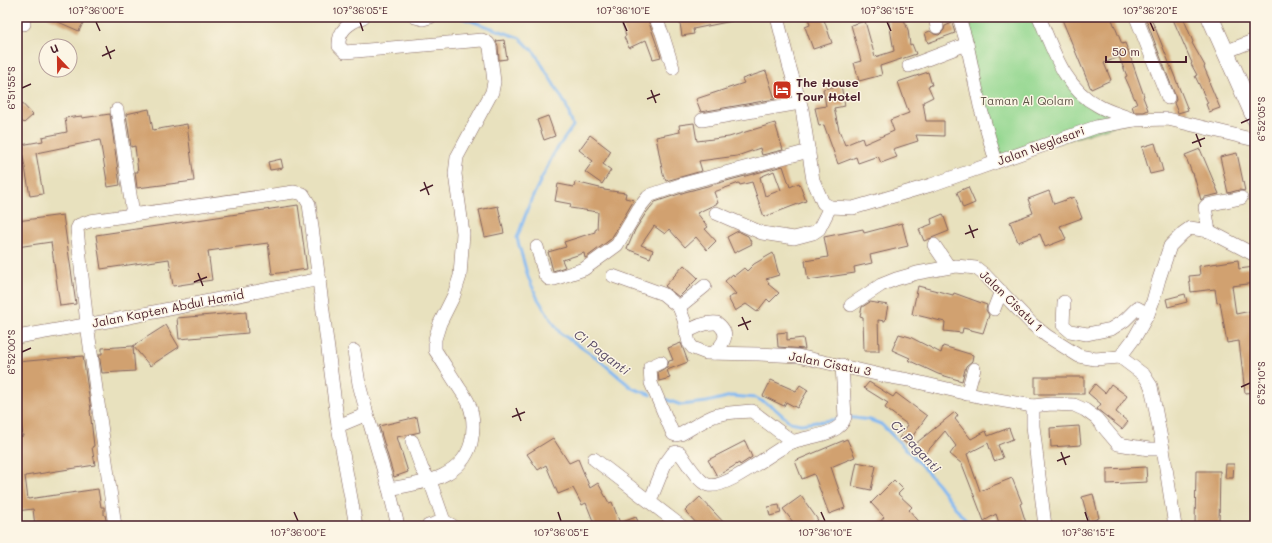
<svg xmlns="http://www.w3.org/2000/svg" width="1272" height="543" font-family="Mali,sans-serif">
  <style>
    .green { fill: #93d78f; stroke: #6e7b5d }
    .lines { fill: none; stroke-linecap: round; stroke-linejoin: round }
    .stream { stroke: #83b9f2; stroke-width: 3 }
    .building { fill: #d1a16f; fill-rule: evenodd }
    .minor-casing { stroke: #81635e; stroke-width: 14 }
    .major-casing { stroke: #81635e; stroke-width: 18 }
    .minor { stroke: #fff; stroke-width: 13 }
    .major { stroke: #fff; stroke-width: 17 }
    .ticks { fill: none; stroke: #4a1f2b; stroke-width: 1.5 }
    .labels { text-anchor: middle; stroke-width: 3; stroke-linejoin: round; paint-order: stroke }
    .poi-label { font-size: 12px; font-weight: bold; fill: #4a1f2b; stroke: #fcf5e5; text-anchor: start }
    .park-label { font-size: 12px; fill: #605649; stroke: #fcf5e5 }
    .street-label { font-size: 12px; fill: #4a1f2b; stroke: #fcf5e5 }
    .water-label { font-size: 13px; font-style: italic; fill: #5b4d67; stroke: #fcf5e5 }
    .neatline { fill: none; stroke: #4a1f2b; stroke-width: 1.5 }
    .ticks-label { font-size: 10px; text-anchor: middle; fill: #4a1f2b }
  </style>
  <rect width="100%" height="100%" fill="#fcf5e5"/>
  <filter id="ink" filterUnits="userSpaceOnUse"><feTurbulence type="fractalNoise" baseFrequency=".025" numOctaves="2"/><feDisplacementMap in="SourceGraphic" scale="8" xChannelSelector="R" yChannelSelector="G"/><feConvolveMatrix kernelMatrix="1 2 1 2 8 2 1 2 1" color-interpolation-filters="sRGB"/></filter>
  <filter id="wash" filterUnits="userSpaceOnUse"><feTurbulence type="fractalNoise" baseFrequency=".012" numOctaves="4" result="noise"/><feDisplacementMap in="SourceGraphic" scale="16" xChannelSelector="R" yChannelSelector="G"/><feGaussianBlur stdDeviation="0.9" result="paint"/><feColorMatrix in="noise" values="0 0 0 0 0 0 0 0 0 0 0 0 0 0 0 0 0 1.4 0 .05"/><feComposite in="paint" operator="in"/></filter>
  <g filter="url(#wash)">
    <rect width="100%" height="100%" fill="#e8e1be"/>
    <polygon class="green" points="959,17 1039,17 1077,91 1134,120 996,162"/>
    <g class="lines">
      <g class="stream">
        <polyline points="460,17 520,38 535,53 566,105 573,126 554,153 531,200 517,238 528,277 538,299 560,333 597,358 632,388 651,395"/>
        <polyline points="662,398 681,405 707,402 731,396 756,398 773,407 790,422 801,424 840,419"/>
        <polyline points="847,417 870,420 881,424 910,453 938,484 961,515 971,526"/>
      </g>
    </g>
    <g id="blocks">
      <g class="building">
        <polygon points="47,17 86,17 79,31"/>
        <polygon points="620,17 647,17 661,57 653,59 646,40 629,48 624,37 626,36"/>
        <polygon points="679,17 731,17 732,21 693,29 694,34 682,36"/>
        <polygon points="808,17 823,17 832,43 813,49 805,27 810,25"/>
        <polygon points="888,17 903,17 908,30 910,45 912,44 916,54 880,66 882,75 859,81 854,63 861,61 851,25 865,21 875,57 894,51"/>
        <polygon points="1061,17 1111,17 1122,44 1125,43 1129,53 1144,96 1143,97 1148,110 1144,112 1134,112 1132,106 1137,104 1125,77 1127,76 1119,57 1104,63 1111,80 1091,89"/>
        <polygon points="1145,17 1150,17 1156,30 1188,110 1178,113 1174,103 1176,100 1175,95"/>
        <polygon points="1172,17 1183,17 1193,42 1192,43 1205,66 1204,67 1210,81 1209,82 1220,108 1209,112 1206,104 1208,103 1195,76 1197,75 1191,64 1192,63"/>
        <polygon points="952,23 955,33 928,43 925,33 930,31 934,34 939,35 944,30 945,26"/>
        <polygon points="504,40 507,59 499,60 498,46 496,41"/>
        <polygon points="766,71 775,99 701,112 696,99 744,83 742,79"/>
        <polygon points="928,72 932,85 928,86 933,97 923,102 926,121 944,121 944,136 916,135 918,141 893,149 897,157 881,163 878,156 858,163 856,157 838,164 824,125 819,126 815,108 826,106 823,89 841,85 845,106 834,108 839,130 845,145 862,138 864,144 894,131 890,120 909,113 898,82"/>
        <polygon points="17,98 33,115 24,123 17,116"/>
        <polygon points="149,109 153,130 187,124 194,181 137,188 135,172 138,172 135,146 131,147 126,114"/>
        <polygon points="110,114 120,185 108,187 100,140 36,153 43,194 30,196 21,145 43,141 42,137 67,132 65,118 82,116 82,118"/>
        <polygon points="548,116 555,136 544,140 537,120"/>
        <polygon points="694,123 697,141 729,137 775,123 783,150 762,155 760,148 737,156 699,161 702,171 666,181 663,174 656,137 680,132 679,125"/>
        <polygon points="590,135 611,151 603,164 611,170 602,184 585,172 593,161 579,150"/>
        <polygon points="1155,143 1163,171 1150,174 1142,147"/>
        <polygon points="1200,149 1219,194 1205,197 1201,200 1193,173 1192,173 1185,155"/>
        <polygon points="1237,153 1245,191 1239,190 1228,193 1220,157"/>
        <polygon points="281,159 283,168 270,170 268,162"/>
        <path d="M783,166L790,187L799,183L806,201L764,217L756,194L752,182L740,185L739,183L714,192L718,203L697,213L708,227L705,229L716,241L707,250L696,237L685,247L669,229L665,234L654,226L641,245L653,250L650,258L627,249L635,230L646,213L655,202L685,192ZM774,171L781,190L765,196L760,177Z"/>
        <polygon points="575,182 604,189 604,190 626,193 625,198 634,200 611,239 587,257 585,258 584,253 562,260 565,267 553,271 548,252 566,247 564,242 595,232 595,230 597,229 598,212 570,208 571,204 555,201 558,184 574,187"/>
        <polygon points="968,187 975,203 963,208 957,192"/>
        <polygon points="1049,191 1054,204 1074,197 1082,218 1060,226 1066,239 1045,247 1040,234 1018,242 1010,222 1033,213 1028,199"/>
        <polygon points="298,205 307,269 272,274 268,243 208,251 212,280 173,286 169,259 101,269 96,235"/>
        <polygon points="498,206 504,233 485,237 479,210"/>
        <polygon points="943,214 949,231 924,241 919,229 932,224 931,219"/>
        <polygon points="63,215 76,304 60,306 51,242 17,247 17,221"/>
        <polygon points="902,223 908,246 870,255 872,263 854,267 855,273 808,280 805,261 828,257 824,237 863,229 864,233"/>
        <polygon points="738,231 748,236 752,244 734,253 727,237"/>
        <polygon points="773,253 779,275 766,279 769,283 768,284 779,293 770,302 767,299 757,312 746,304 735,311 728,298 736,294 725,281 733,274 734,276 744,268 747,271 754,264"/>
        <polygon points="1238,260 1239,269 1254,267 1255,278 1255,283 1232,286 1236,314 1255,310 1255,392 1245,393 1239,341 1227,343 1220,302 1217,303 1215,289 1191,292 1189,276 1200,275 1199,266"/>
        <polygon points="684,265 698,278 679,297 665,286"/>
        <polygon points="918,286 953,295 954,293 987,305 986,310 989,315 983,333 963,328 962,333 944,331 945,322 912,314"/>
        <polygon points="1185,294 1187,302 1168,307 1166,299"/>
        <polygon points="870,302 888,305 885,321 878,320 879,351 864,351 863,317 860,316 862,307"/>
        <polygon points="246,312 248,333 179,339 177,318"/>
        <polygon points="166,325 179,347 150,366 133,346"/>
        <polygon points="787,332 787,340 803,338 805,349 778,347 777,333"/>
        <polygon points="899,334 910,337 941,353 943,346 973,355 972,361 966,366 962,381 938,374 908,360 910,358 892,350"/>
        <polygon points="681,343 688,362 667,370 670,378 659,381 658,372 667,367 669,361 673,360 668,348"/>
        <polygon points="133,346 135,371 102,373 99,354 102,354 102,348"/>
        <polygon points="83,356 91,410 90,410 94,446 92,447 95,465 25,476 28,499 98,489 101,507 104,507 104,515 105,515 107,525 35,526 33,509 17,511 17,437 23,436 20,417 17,417 17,362"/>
        <rect x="1035" y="377" width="49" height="17"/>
        <polygon points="771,380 796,391 800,385 808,390 797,408 786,402 784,406 763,396"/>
        <polygon points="869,382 893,397 896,393 927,416 907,444 899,438 908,425 885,408 888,403 864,388"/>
        <polygon points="1095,384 1105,393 1111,384 1127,396 1116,412 1128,422 1122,429 1097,409 1101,404 1088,393"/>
        <polygon points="955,412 958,415 955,419 971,439 986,431 988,436 1009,428 1013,439 998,445 1003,458 994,461 988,443 967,454 980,491 1012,478 1022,503 1020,504 1027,526 1000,526 996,514 984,521 962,464 950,454 956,446 945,431 925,454 915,444"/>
        <polygon points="417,417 420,432 397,437 408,472 394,477 379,426"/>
        <polygon points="1079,426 1081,445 1051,447 1050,428"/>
        <polygon points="553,438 569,463 578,459 590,488 598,483 609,503 612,502 620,523 636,517 640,526 595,526 586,503 582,505 573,488 558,494 546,465 538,470 527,454"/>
        <polygon points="847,439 855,457 831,467 845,508 829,514 814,474 802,479 795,461"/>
        <polygon points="745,441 752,457 740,465 739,463 717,476 708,460"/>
        <polygon points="857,462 876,466 871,490 852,486"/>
        <polygon points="1226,464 1234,464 1233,478 1225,478"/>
        <polygon points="1146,467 1147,482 1107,484 1107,469"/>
        <polygon points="1196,471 1220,471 1219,526 1195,526"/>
        <polygon points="894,480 903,489 898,494 912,507 909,510 923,526 884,526 880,522 884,517 871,503"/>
        <polygon points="1093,494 1099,518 1089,522 1082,497"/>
        <polygon points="801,496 818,520 809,526 796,526 783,509"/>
        <polygon points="700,497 727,526 699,526 685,511"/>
        <polygon points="779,505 781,513 770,516 768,507"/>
      </g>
    </g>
  </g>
  <g filter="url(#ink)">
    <use href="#blocks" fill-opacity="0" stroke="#81635e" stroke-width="1"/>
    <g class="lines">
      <g class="minor-casing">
        <g id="minor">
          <path d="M363,17C349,23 338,30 339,46L345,52L482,40L488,43L490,47L494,82L492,92L457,157L455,174L463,233L460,276L454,295L440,323L435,339V350C443,362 450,374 458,386C461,391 467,398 469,404C474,417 474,430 471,443C461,480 420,483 389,489L398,526"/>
          <polyline points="415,17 423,19 430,17"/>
          <polyline points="655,17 662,33 673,68"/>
          <polyline points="777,17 789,65 802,109 813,180 823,203 830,207"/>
          <polyline points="935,17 937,27"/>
          <polyline points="959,17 967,44 980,106 996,162"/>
          <path d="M1039,17C1053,49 1064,88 1097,105C1108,112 1122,115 1134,120"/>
          <polyline points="1136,17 1168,98"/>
          <polyline points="17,21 24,24"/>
          <polyline points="1225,52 1255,40"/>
          <polyline points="909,66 967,44"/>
          <polyline points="117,110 133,214"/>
          <polyline points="702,120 800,103"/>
          <polyline points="830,207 853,208 931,185 1096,127 1134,120 1168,119 1255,140"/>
          <polyline points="716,213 762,233 794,238 813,233 819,229 830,207"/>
          <polyline points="1209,231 1205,207 1207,205 1241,198"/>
          <polyline points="934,245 949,267"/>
          <polyline points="537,247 545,275 549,279 554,279 584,269 617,245 639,208 648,197 651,195 683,184 809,151"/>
          <polyline points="613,276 663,294 679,307 684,320 689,343 693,348 706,353 759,354 798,356 885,376 909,380 982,397 1033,406 1051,404 1074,405 1085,410 1096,418 1118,444 1149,449 1163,449"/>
          <polyline points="1064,302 1063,325 1070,331 1087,334 1111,329 1125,320 1137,308 1148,314"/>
          <polyline points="851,305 881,285 896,279 917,273 956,266 976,268 985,275 1032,324 1047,336 1079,356 1095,359 1120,357"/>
          <polyline points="679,307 705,286"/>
          <polyline points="994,309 1001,291"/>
          <path d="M686,333C696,326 705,322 717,323C731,334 724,343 714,353"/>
          <polyline points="17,337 119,319 320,279"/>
          <polyline points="354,351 359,384 367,414"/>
          <path d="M661,362L650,367L651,383L673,434L676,435L681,434C693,428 704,419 717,415C728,412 740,412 752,411L793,442"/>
          <polyline points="967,394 974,369"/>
          <polyline points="1033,406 1033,426 1045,526"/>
          <polyline points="338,426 367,414 389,489"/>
          <polyline points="412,441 422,469 430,481 444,521"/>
          <polyline points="594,459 681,526"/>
          <path d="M650,501L665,464L673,453L677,452L680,453C686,461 698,482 708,485C726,490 774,450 792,442C807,436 840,436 845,417L842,365"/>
          <polyline points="115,526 87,324 77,229 79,225 90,221 294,192 303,194 309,204 338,426 356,526"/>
          <polyline points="428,526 444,521 453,526"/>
          <polyline points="1175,526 1163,449 1151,386 1144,375 1120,357 1135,337 1148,314 1153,301 1159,279 1170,246 1183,233 1190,228 1209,231 1255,255"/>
        </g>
      </g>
      <g class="major-casing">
        <polyline id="major" points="1210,17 1255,118"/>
      </g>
      <use href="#minor" class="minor"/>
      <use href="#major" class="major"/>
    </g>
  </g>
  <path class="ticks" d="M96,22L100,31M360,22L363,31M623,22L627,31M887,22L891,31M1150,22L1154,31M106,46L111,59M102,56L115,50M22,88L31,84M651,90L656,103M647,99L660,94M1241,123L1250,119M1196,134L1201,147M1192,143L1205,138M424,182L429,195M420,191L433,185M969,225L974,238M965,234L978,229M198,273L203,286M194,282L207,277M742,317L748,330M738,326L751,321M22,352L31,348M1241,387L1250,383M516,408L521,421M512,417L525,412M1061,452L1066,465M1057,461L1070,456M294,512L298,521M558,512L561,521M821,512L825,521M1085,512L1088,521"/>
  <defs>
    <g id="hotel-square" transform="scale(1)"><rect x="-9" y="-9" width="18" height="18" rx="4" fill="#c8321e" stroke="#fcf5e5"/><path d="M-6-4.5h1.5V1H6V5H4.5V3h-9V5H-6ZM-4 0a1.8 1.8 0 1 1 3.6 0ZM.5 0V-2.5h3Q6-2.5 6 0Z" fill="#fff"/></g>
  </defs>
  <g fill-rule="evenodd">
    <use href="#hotel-square" x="782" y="90"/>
  </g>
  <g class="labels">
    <g class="poi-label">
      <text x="796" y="87">The House<tspan x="796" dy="14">Tour Hotel</tspan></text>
    </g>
    <g class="park-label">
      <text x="1027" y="105">Taman Al Qolam</text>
    </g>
    <g class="street-label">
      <text transform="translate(1041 146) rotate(-20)" y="4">Jalan Neglasari</text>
      <text transform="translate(1011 301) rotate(44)" y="4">Jalan Cisatu 1</text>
      <text transform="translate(168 309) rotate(-11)" y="4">Jalan Kapten Abdul Hamid</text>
      <text transform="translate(830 364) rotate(11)" y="4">Jalan Cisatu 3</text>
    </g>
    <g class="water-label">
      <text transform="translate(602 352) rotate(37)" y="5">Ci Paganti</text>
      <text transform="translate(916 446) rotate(47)" y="5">Ci Paganti</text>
    </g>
  </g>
  <rect width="1272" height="543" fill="none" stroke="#fcf5e5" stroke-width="44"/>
  <g transform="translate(58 58) rotate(338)"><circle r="19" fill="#fcf5e5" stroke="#b59f9b"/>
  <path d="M0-3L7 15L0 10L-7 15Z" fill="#c8321e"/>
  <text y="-6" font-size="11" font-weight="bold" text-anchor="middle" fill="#4a1f2b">U</text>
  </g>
  <path d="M1106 56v6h80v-6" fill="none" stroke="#4a1f2b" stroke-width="2"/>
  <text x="1112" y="56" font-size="12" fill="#4a1f2b" stroke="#fcf5e5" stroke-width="3" paint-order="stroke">50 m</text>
  <rect x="22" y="22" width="1228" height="499" class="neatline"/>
  <g class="ticks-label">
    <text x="96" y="14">107°36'00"E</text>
    <text x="360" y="14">107°36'05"E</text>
    <text x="623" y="14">107°36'10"E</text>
    <text x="887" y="14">107°36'15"E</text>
    <text x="1150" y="14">107°36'20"E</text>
    <text transform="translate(11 88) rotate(-90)" y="4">6°51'55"S</text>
    <text transform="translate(1261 119) rotate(-90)" y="4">6°52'05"S</text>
    <text transform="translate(11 352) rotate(-90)" y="4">6°52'00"S</text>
    <text transform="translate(1261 383) rotate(-90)" y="4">6°52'10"S</text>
    <text x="298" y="536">107°36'00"E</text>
    <text x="561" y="536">107°36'05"E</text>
    <text x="825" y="536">107°36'10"E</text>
    <text x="1088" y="536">107°36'15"E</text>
  </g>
</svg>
